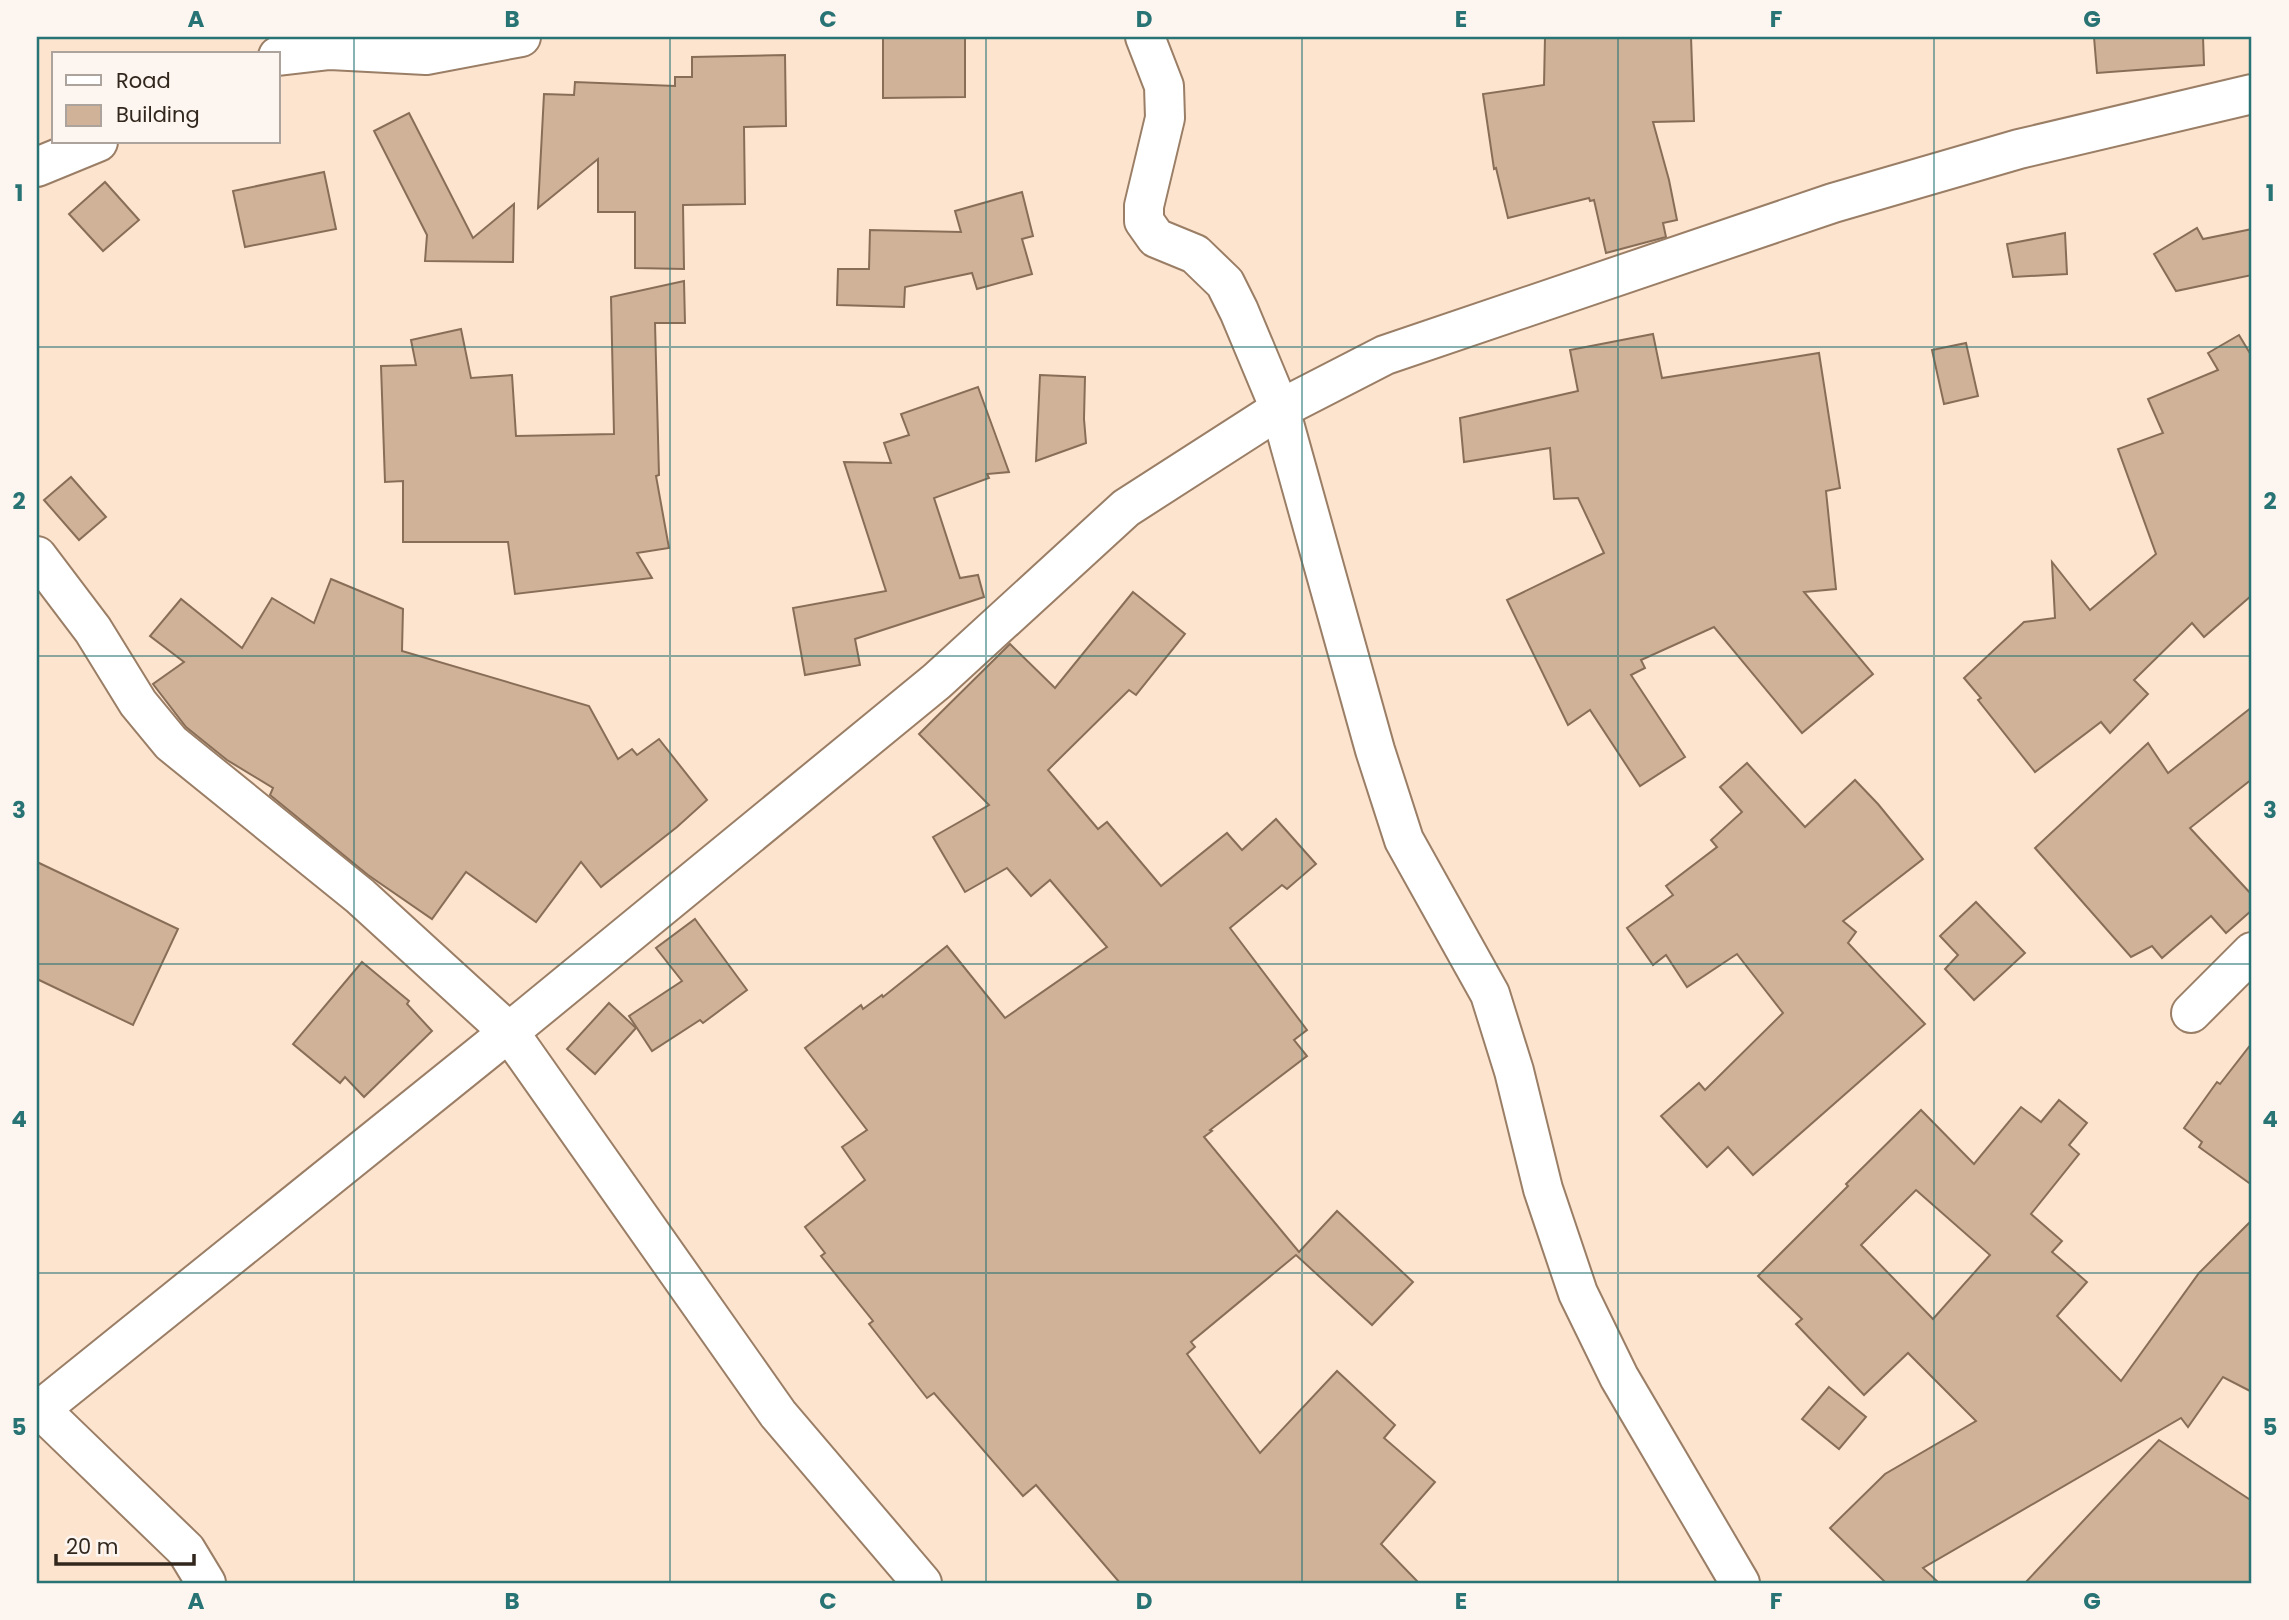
<svg xmlns="http://www.w3.org/2000/svg" width="2289" height="1620" font-family="Poppins,sans-serif">
  <style>
    .building { fill: #cfb298; stroke: #896e57; stroke-width: 2; fill-rule: evenodd }
    .lines { fill: none; stroke-linecap: round; stroke-linejoin: round }
    .minor-casing { stroke: #9a7e66; stroke-width: 42 }
    .minor { stroke: #fff; stroke-width: 38 }
    .grid { fill: none; stroke: #287374; stroke-width: 2; stroke-opacity: 0.55 }
    .neatline { fill: none; stroke: #287374; stroke-width: 2.5 }
    .grid-label { font-size: 23px; text-anchor: middle; font-weight: bold; fill: #287374 }
  </style>
  <rect width="100%" height="100%" fill="#fde4cf"/>
  <g class="building">
    <polygon points="883,37 965,37 965,97 883,98"/>
    <polygon points="1545,37 1691,37 1694,121 1653,122 1669,180 1677,220 1663,223 1666,237 1606,253 1594,200 1590,201 1589,198 1508,218 1496,168 1494,169 1483,94 1544,85"/>
    <polygon points="2094,37 2203,37 2204,65 2097,73"/>
    <polygon points="785,55 786,126 744,127 745,204 683,205 684,269 635,268 635,212 598,212 598,159 538,208 544,94 574,95 575,82 675,86 675,77 692,77 692,57"/>
    <polygon points="409,113 473,238 514,204 513,262 425,261 427,235 374,131"/>
    <polygon points="324,172 336,229 245,247 233,191"/>
    <polygon points="105,182 139,220 103,251 69,214"/>
    <polygon points="1022,192 1033,236 1022,239 1032,274 977,289 972,273 905,287 904,307 837,305 838,269 869,269 870,230 961,232 955,211"/>
    <polygon points="2197,228 2203,239 2252,229 2252,275 2176,291 2154,254"/>
    <polygon points="2065,233 2067,274 2013,277 2007,244"/>
    <polygon points="684,281 685,323 655,323 659,475 656,476 669,548 637,553 652,578 515,594 508,542 403,542 403,481 385,482 381,366 416,365 411,340 461,329 471,378 512,375 516,436 614,434 611,297"/>
    <polygon points="1653,334 1662,378 1819,353 1840,488 1826,491 1836,589 1804,592 1873,674 1802,733 1714,627 1641,660 1645,668 1631,675 1685,757 1640,786 1590,710 1568,725 1507,600 1604,553 1578,498 1554,499 1550,448 1464,462 1460,418 1578,391 1570,350"/>
    <polygon points="2239,335 2251,355 2252,355 2252,595 2204,637 2192,623 2134,680 2148,694 2110,733 2101,722 2035,772 1978,700 1981,698 1964,678 2024,622 2055,618 2052,562 2090,610 2156,554 2118,449 2163,433 2148,399 2218,370 2208,353"/>
    <polygon points="1966,343 1978,396 1944,404 1932,350"/>
    <polygon points="1040,375 1085,377 1084,419 1086,443 1036,461"/>
    <polygon points="978,387 1009,472 987,474 989,478 934,498 960,578 978,575 984,597 855,639 860,665 805,675 793,608 886,591 844,462 891,463 884,443 909,435 901,414"/>
    <polygon points="71,477 106,517 79,540 44,500"/>
    <polygon points="331,579 403,609 402,651 589,706 618,759 632,749 637,755 659,739 707,800 677,827 601,887 581,862 536,922 466,872 432,919 368,875 270,795 273,788 227,760 186,727 153,684 184,662 150,636 181,599 242,648 272,598 314,623"/>
    <polygon points="1133,592 1185,634 1136,695 1129,690 1048,770 1098,829 1107,822 1161,886 1227,833 1242,850 1276,819 1316,864 1287,889 1282,885 1230,928 1307,1030 1294,1040 1307,1056 1210,1130 1212,1131 1204,1137 1299,1252 1337,1211 1413,1282 1372,1325 1296,1255 1191,1342 1195,1347 1187,1354 1260,1453 1337,1371 1395,1425 1384,1438 1435,1482 1381,1544 1419,1583 1120,1583 1036,1485 1023,1496 934,1393 927,1398 869,1324 873,1321 821,1256 825,1253 805,1227 865,1180 842,1147 867,1130 805,1048 861,1005 863,1009 882,995 883,997 947,946 1005,1018 1107,947 1050,880 1031,896 1007,868 965,892 933,837 989,805 919,734 1010,644 1055,688"/>
    <polygon points="2252,707 2252,779 2190,828 2252,895 2252,910 2226,933 2211,916 2162,958 2152,946 2131,957 2035,848 2148,743 2168,773"/>
    <polygon points="1747,763 1805,827 1855,780 1878,804 1923,859 1843,921 1856,932 1848,943 1925,1024 1753,1175 1728,1147 1707,1167 1661,1116 1699,1083 1705,1090 1783,1013 1737,954 1687,987 1666,955 1653,965 1627,928 1673,895 1666,886 1717,847 1711,840 1742,812 1720,787"/>
    <polygon points="37,862 178,929 133,1025 37,979"/>
    <polygon points="1976,902 2025,953 1974,1000 1945,969 1958,955 1940,936"/>
    <polygon points="695,919 747,990 703,1023 700,1020 652,1051 629,1016 682,981 656,948"/>
    <polygon points="362,962 409,1001 407,1004 432,1031 364,1097 345,1077 340,1083 293,1044"/>
    <polygon points="609,1003 636,1028 595,1074 567,1049"/>
    <polygon points="2252,1043 2252,1185 2199,1147 2202,1142 2184,1128 2217,1082 2220,1084"/>
    <path d="M2059,1100L2087,1123L2069,1145L2079,1154L2031,1214L2062,1241L2052,1252L2087,1282L2057,1316L2121,1381L2199,1273L2252,1220V1392L2223,1377L2188,1427L2181,1418L1923,1568L1939,1583H1886L1830,1528L1885,1474L1976,1421L1908,1353L1864,1395L1796,1324L1802,1319L1758,1276L1848,1186L1846,1184L1921,1110L1974,1164L2021,1107L2041,1122ZM1916,1190L1990,1255L1933,1319L1861,1245Z"/>
    <polygon points="1829,1387 1866,1417 1839,1449 1802,1419"/>
    <polygon points="2159,1440 2252,1501 2252,1583 2025,1583"/>
  </g>
  <g class="lines">
    <g class="minor-casing">
      <g id="minor">
        <polyline points="1145,37 1164,86 1165,118 1144,206 1144,221 1156,238 1195,254 1225,283 1239,311 1280,409 1375,750 1404,840 1490,994 1514,1071 1543,1189 1578,1293 1619,1377 1740,1583"/>
        <polyline points="278,56 330,50 426,55 521,37"/>
        <polyline points="37,167 98,142"/>
        <polyline points="37,556 93,630 138,703 171,743 360,896 509,1032 778,1414 922,1583"/>
        <polyline points="2191,1013 2252,952"/>
        <polyline points="40,1409 186,1550 206,1583"/>
        <polyline points="37,1412 509,1032 937,681 1126,508 1280,409 1385,355 1833,203 2019,149 2252,94"/>
      </g>
    </g>
    <use href="#minor" class="minor"/>
  </g>
  <path class="grid" d="M354,37V1583M670,37V1583M986,37V1583M1302,37V1583M1618,37V1583M1934,37V1583M37,347H2252M37,656H2252M37,964H2252M37,1273H2252"/>
  <rect width="2289" height="1620" fill="none" stroke="#fcf5f0" stroke-width="77"/>
  <rect x="52" y="52" width="228" height="91" fill="#fcf5f0" stroke="#aba39c" stroke-width="2"/>
  <rect x="66" y="75" width="35" height="10" fill="#ffffff" stroke="#aba39c" stroke-width="2"/>
  <text x="116" y="88" font-size="21" fill="#32271d">Road</text>
  <rect x="66" y="105" width="35" height="21" fill="#cfb298" stroke="#aba39c" stroke-width="2"/>
  <text x="116" y="122" font-size="21" fill="#32271d">Building</text>
  <path d="M56 1554v10h138v-10" fill="none" stroke="#32271d" stroke-width="3.5"/>
  <text x="66" y="1554" font-size="21" fill="#32271d" stroke="#fcf5f0" stroke-width="5" paint-order="stroke">20 m</text>
  <rect x="38" y="38" width="2212" height="1544" class="neatline"/>
  <g class="grid-label">
    <text x="196" y="27">A</text>
    <text x="512" y="27">B</text>
    <text x="828" y="27">C</text>
    <text x="1144" y="27">D</text>
    <text x="1461" y="27">E</text>
    <text x="1776" y="27">F</text>
    <text x="2092" y="27">G</text>
    <text x="19" y="201">1</text>
    <text x="2270" y="201">1</text>
    <text x="19" y="509">2</text>
    <text x="2270" y="509">2</text>
    <text x="19" y="818">3</text>
    <text x="2270" y="818">3</text>
    <text x="19" y="1127">4</text>
    <text x="2270" y="1127">4</text>
    <text x="19" y="1435">5</text>
    <text x="2270" y="1435">5</text>
    <text x="196" y="1609">A</text>
    <text x="512" y="1609">B</text>
    <text x="828" y="1609">C</text>
    <text x="1144" y="1609">D</text>
    <text x="1461" y="1609">E</text>
    <text x="1776" y="1609">F</text>
    <text x="2092" y="1609">G</text>
  </g>
</svg>
